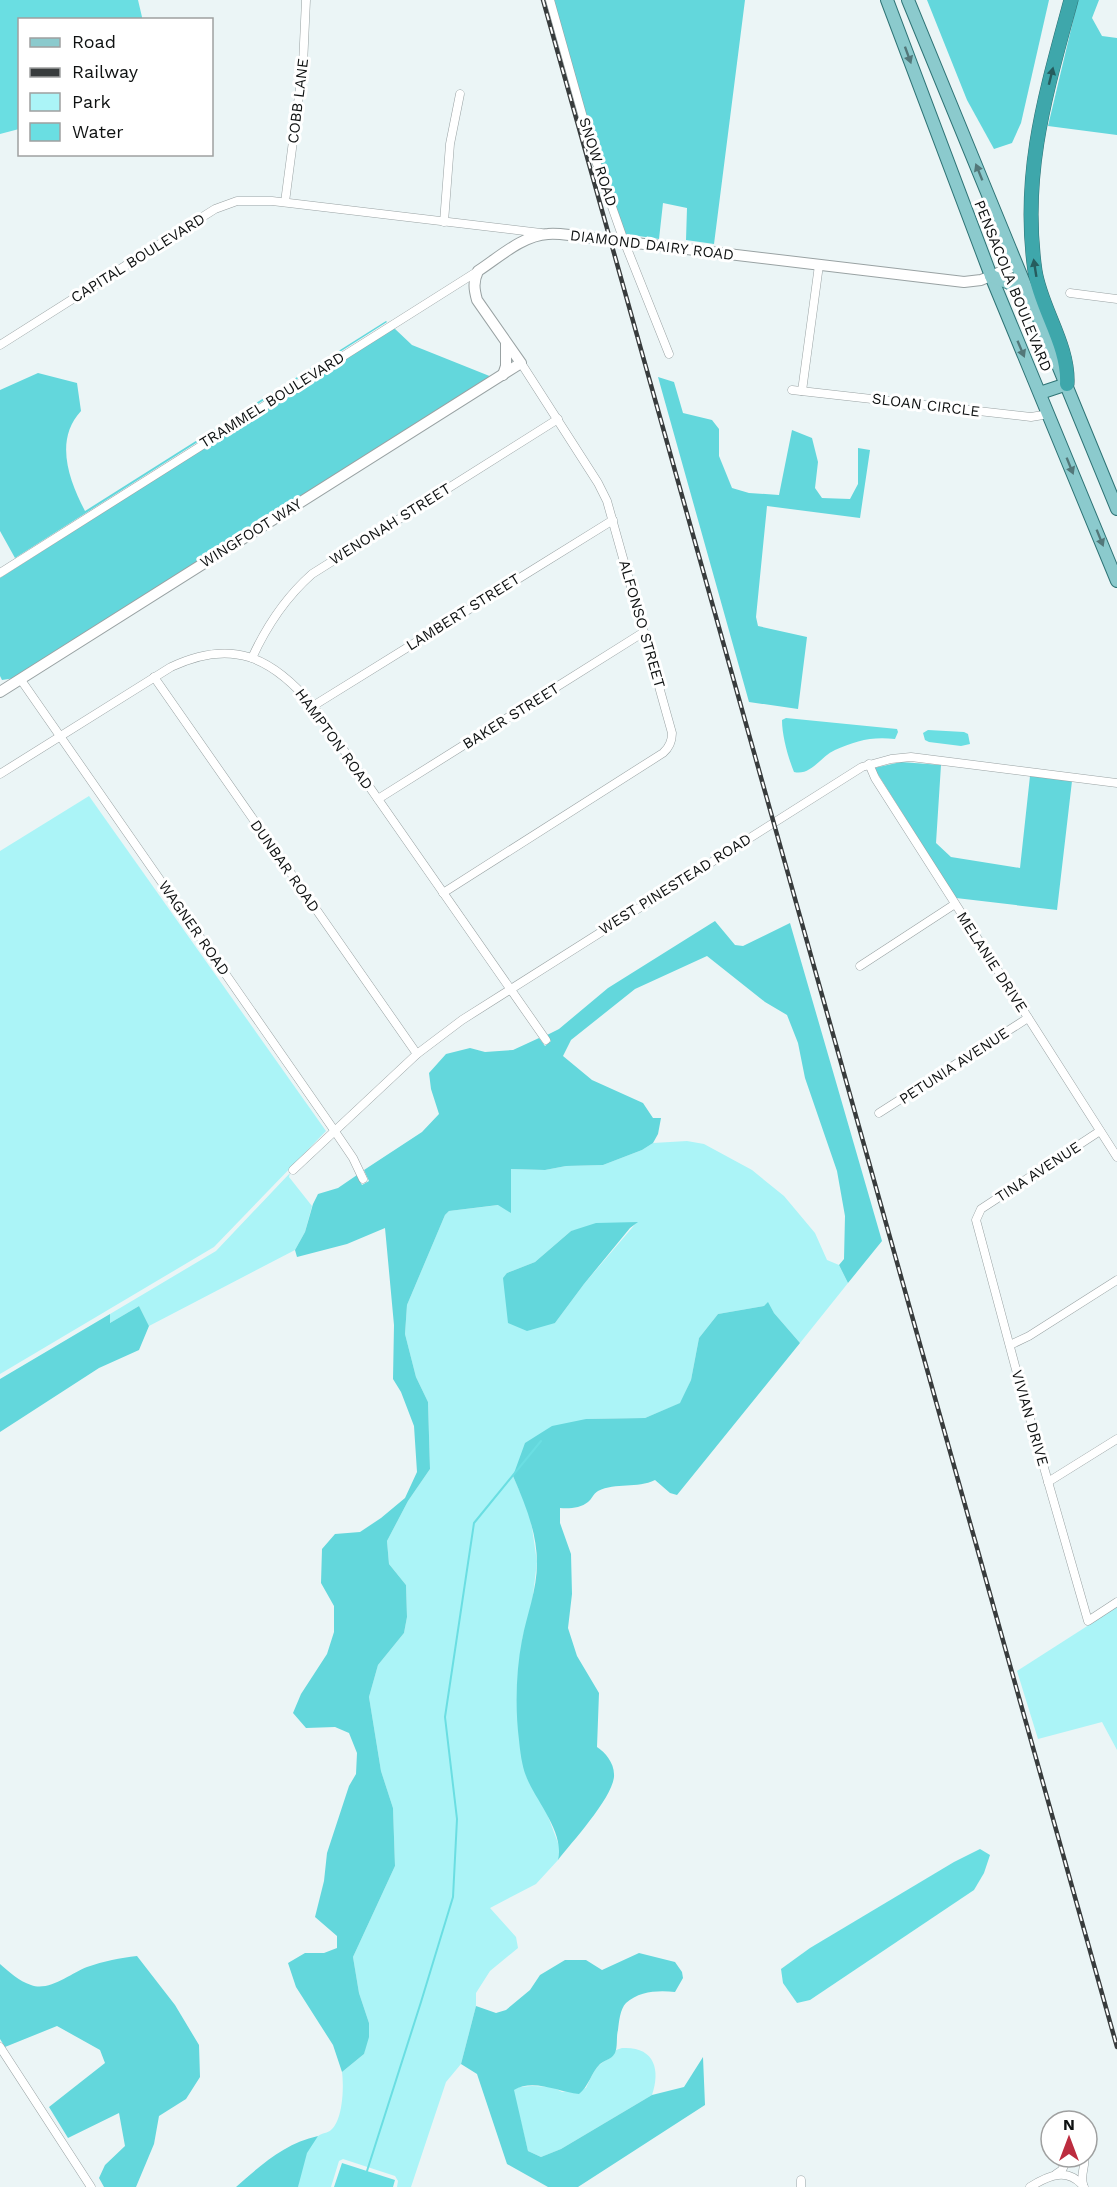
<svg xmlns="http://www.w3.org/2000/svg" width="1117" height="2187" font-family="'Work Sans',sans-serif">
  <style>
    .green { fill: #abf4f7; fill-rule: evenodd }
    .forest { fill: #63d7dc }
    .water { fill: #6adee2 }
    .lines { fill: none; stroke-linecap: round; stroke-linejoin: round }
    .stream { stroke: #6adee2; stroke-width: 2 }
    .street-casing { stroke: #99a2a3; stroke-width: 9 }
    .secondary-casing { stroke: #99a2a3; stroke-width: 12 }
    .primary-casing { stroke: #2e7375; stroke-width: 14 }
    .highway-casing { stroke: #2e7375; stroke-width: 15 }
    .street { stroke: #fff; stroke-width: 8 }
    .secondary { stroke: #fff; stroke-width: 10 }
    .primary { stroke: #8bcacd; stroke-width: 12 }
    .highway { stroke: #3ea7ab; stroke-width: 14 }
    .rail-casing { stroke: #383c3d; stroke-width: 4.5 }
    .rail { stroke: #fff; stroke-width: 2; stroke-dasharray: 7; stroke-linecap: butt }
    .oneway { fill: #537779 }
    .oneway2 { fill: #265c5e }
    .labels { text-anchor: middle; stroke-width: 6; stroke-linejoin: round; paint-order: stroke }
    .street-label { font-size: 15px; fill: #0f1212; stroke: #fff }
  </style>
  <rect width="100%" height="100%" fill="#ebf5f6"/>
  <g class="green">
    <polygon points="89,796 326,1131 214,1247 0,1374 0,851"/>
    <path d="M687,1141L704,1144L752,1170L784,1196L815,1233L827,1260L839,1265L848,1283L800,1343L774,1313L768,1303L764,1306L718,1314L699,1338L691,1380L681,1403L645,1418L586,1419L513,1476L530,1514L537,1562L532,1603L522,1640L526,1776L546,1811L561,1851L558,1860L536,1884L490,1908L516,1937L518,1948L490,1971L476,1993V2006L461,2064L446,2082L411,2187H397L398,2181L395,2176L343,2159L339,2161L331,2187H298C301,2171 305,2147 318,2136C322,2133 328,2133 331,2130C343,2120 344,2087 342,2072L364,2054L369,2023L359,1993L353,1957L395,1866L393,1808L381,1771L369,1697L378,1665L404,1633L407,1617L406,1585L389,1564L387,1541L408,1501L430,1469L428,1402L416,1377L405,1334L407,1305L445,1215L449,1211L499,1205L510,1212L511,1169L545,1170L566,1166L603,1165L642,1150L653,1143ZM637,1222L584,1284L555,1323L507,1273L535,1262L571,1231Z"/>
    <polygon points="290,1173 289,1177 312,1206 305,1232 295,1250 149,1326 139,1306 110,1323 110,1314 216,1251"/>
    <polygon points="1117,1607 1117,1750 1102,1722 1038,1739 1017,1671"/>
    <path d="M622,2048C654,2046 661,2069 652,2095L561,2149L541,2157L528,2151L513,2090L519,2087L532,2086L553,2087L562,2092L586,2088C590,2080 594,2068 602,2063C609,2058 612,2058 616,2050Z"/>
  </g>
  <g class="forest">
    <polygon points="553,0 745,0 714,244 686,240 687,208 663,203 659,239 618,233"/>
    <polygon points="927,0 1049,0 1021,123 1012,143 994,149 967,100"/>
    <polygon points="1078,0 1099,0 1092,18 1102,36 1117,38 1117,135 1048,126"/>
    <path d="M386,321L387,322L15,558L0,531V390L38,373L77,383L81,411C54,440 69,480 85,511Z"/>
    <polygon points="394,328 412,345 492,377 15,678 2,680 0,676 0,578"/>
    <polygon points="658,377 674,382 683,413 712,420 719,429 719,456 732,488 749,493 779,495 792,430 812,438 818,462 815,488 822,498 850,499 858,484 858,448 870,450 860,518 767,506 756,617 758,626 807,637 798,709 749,702"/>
    <polygon points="901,762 941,765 936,843 951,857 1020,868 1030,776 1072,781 1057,910 956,898 874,768"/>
    <polygon points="715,921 735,945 743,946 790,923 882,1241 848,1283 839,1265 844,1259 845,1216 837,1171 805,1078 798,1043 787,1015 765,1002 707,956 635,989 571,1040 563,1056 592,1080 643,1103 653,1118 661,1118 658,1134 653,1143 642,1150 603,1165 566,1166 545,1170 511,1169 511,1213 498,1205 449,1211 445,1215 407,1305 405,1334 416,1377 428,1402 430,1469 408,1501 387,1541 389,1564 406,1585 407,1617 404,1633 378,1665 369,1697 381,1771 393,1808 395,1866 353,1957 359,1993 369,2023 369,2037 364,2054 342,2072 333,2045 296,1987 288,1963 305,1953 324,1953 337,1948 337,1936 315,1917 324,1881 327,1853 349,1786 356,1774 357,1753 349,1733 335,1727 306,1728 293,1713 301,1694 327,1654 334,1632 334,1606 321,1583 322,1549 335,1534 360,1532 381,1518 405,1498 417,1472 414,1426 401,1392 393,1379 394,1325 385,1228 347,1244 297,1257 295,1250 305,1232 313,1204 318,1194 338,1188 357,1175 362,1185 369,1181 364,1170 422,1132 439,1114 431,1089 429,1073 446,1054 470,1048 485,1052 513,1050 539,1038 545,1046 551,1041 547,1035 559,1029 608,988"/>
    <polygon points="638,1222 630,1228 584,1284 555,1323 527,1331 508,1323 503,1278 507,1273 535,1262 571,1231 596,1223"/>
    <path d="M768,1302L774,1313L800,1343L677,1495L670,1493L655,1480C637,1489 616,1482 598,1491C593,1494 592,1499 588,1502C581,1508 569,1509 560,1508V1523L571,1554L572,1594L568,1628L577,1656L599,1693L597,1747C605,1752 614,1763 614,1774C616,1794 572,1842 558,1860C565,1832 535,1800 526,1776C522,1766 520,1751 519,1740C515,1708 516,1671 522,1640C527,1614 537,1590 537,1563C537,1532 525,1504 513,1476L525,1443L552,1426L586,1419L645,1418L680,1403L691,1380L699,1338L718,1314L764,1306Z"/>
    <polygon points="139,1306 149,1326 139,1350 99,1368 0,1432 0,1379 110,1314 110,1323"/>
    <path d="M639,1953L675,1962L682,1972L683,1978L675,1992C659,1990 639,1991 626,2003C620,2009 619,2022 618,2030C616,2037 618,2046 615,2053C611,2060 606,2059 600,2064C591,2073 589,2086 579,2094C559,2092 533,2078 514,2090L528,2151L541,2157L561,2149L652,2095L684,2087L703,2057L705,2105L578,2187H548L507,2164L477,2074L461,2064L476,2006L496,2013L506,2010L530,1990L540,1975L565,1960H586L602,1970Z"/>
    <path d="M137,1956L175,2005L199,2045L200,2077L186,2099L159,2116L154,2144L136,2187H104L99,2178L105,2165L125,2146L119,2113L68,2138L49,2107L105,2063L100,2050L57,2026L5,2047L0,2039V1964C9,1972 19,1981 31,1985C49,1992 71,1973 87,1967C104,1961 120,1958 137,1956Z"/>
    <path d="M318,2136L307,2153L298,2187H236C261,2165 285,2143 318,2136Z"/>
  </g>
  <g class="water">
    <polygon points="0,0 138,0 142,17 142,20 20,20 19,129 0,134"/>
    <path d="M786,718L897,729L898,732L895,739C872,736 855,741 835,750C820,757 811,776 794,772C788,757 782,736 782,720Z"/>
    <polygon points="928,730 964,732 968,734 970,744 961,746 929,742 925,740 923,733"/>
    <polygon points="980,1849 990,1855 984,1873 974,1890 810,2000 797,2003 783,1983 781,1969 810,1948 954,1862"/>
    <polygon points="342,2163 395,2180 393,2187 334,2187"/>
  </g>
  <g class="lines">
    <polyline class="stream" points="367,2171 421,2002 453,1897 457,1819 445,1717 474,1523 541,1441"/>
    <g class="street-casing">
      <g id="street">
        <polyline points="550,0 593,153 624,241 669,354"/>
        <polyline points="285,202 303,65 306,0"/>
        <polyline points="444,222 450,144 460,94"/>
        <polyline points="1070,293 1117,299"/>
        <polyline points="0,345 215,209 237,201 272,201 541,233"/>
        <polyline points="792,390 1031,417 1049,414"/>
        <polyline points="802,391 819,265"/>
        <polyline points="0,573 478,271"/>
        <path d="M252,658C267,625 285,598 312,574L558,419"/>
        <polyline points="154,677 417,1054"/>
        <polyline points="21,680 334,1130 353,1158 363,1179"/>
        <polyline points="313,706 613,520"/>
        <polyline points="869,764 875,778 1117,1157"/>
        <path d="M0,774L171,667C232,638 272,657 313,706L546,1040"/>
        <polyline points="378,799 644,632"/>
        <path d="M443,893L663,753C670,747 672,741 672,733L607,501L598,483L521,363"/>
        <polyline points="860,966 955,904"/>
        <polyline points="879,1113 1028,1018"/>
        <polyline points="1100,1131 981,1209 976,1220 1018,1377 1088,1621 1117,1602"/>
        <polyline points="293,1170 417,1054 462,1020 862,767 891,759 911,757 1117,783"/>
        <polyline points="1010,1345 1029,1336 1117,1280"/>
        <polyline points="1048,1482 1117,1439"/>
        <polyline points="0,2047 91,2187"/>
        <polyline points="1056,2174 1062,2170 1068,2157"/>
        <polyline points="801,2180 801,2187"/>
        <path d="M1083,2184C1080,2174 1086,2166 1084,2157"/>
        <path d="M1030,2187C1049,2175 1068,2167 1084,2187"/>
      </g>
    </g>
    <g class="secondary-casing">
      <g id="secondary">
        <polyline points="503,375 506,366 506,343"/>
        <path d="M0,692L521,363L477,300C474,289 473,282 478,271C498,258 523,235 548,234C558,233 567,235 577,236L964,282L981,280L1017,265"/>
      </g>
    </g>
    <g class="primary-casing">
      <g id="primary">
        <polyline points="887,0 991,276 1117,581"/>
        <polyline points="908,0 1117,509"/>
        <path d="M991,276C1008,282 1018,284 1025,302"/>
        <polyline points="1040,393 1067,384"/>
      </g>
    </g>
    <g class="highway-casing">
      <path id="highway" d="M1067,384C1069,345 1041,309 1035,271C1021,173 1046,93 1071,0"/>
    </g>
    <use href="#street" class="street"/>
    <use href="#secondary" class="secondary"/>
    <use href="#primary" class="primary"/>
    <use href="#highway" class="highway"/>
    <g class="rail-casing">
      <polyline id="rail" points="543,0 1117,2047"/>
    </g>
    <use href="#rail" class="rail"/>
  </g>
  <defs><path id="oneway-solid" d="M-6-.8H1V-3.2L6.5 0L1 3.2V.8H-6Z" transform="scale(1.5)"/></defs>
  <g class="oneway">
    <use href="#oneway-solid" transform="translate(908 55) rotate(70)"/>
    <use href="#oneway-solid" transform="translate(979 172) rotate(-112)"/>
    <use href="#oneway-solid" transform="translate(1021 349) rotate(67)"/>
    <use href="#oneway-solid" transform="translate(1070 466) rotate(68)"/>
    <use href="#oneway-solid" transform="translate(1100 538) rotate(68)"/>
  </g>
  <g class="oneway2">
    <use href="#oneway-solid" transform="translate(1051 76) rotate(-76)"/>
    <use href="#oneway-solid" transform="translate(1035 268) rotate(-99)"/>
  </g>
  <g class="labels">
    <g class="street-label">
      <text transform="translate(298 101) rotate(-83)" y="5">COBB LANE</text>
      <text transform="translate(598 162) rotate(72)" y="5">SNOW ROAD</text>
      <text transform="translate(652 245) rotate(7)" y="5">DIAMOND DAIRY ROAD</text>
      <text transform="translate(138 258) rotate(-32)" y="5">CAPITAL BOULEVARD</text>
      <text transform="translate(1013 286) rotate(68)" y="5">PENSACOLA BOULEVARD</text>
      <text transform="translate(272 400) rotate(-32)" y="5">TRAMMEL BOULEVARD</text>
      <text transform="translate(926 405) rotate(7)" y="5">SLOAN CIRCLE</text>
      <text transform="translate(390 524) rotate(-32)" y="5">WENONAH STREET</text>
      <text transform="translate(251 533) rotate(-32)" y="5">WINGFOOT WAY</text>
      <text transform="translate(463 612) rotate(-32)" y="5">LAMBERT STREET</text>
      <text transform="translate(642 624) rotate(74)" y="5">ALFONSO STREET</text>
      <text transform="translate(511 716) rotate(-32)" y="5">BAKER STREET</text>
      <text transform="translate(334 739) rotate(54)" y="5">HAMPTON ROAD</text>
      <text transform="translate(285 866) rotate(55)" y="5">DUNBAR ROAD</text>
      <text transform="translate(675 884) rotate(-32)" y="5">WEST PINESTEAD ROAD</text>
      <text transform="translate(194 928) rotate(55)" y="5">WAGNER ROAD</text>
      <text transform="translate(992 962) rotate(57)" y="5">MELANIE DRIVE</text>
      <text transform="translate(954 1066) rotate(-33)" y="5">PETUNIA AVENUE</text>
      <text transform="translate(1038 1172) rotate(-33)" y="5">TINA AVENUE</text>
      <text transform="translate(1030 1418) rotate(74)" y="5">VIVIAN DRIVE</text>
    </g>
  </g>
  <rect x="18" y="18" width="195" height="138" fill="#ffffff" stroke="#9fa0a0" stroke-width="1.5"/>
  <rect x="30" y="38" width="30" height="9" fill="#8bcacd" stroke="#9fa0a0" stroke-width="1.5"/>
  <text x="72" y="48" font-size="18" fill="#0f1212">Road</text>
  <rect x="30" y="68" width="30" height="9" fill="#383c3d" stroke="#9fa0a0" stroke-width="1.5"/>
  <text x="72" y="78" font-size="18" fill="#0f1212">Railway</text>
  <rect x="30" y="93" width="30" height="18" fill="#abf4f7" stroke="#9fa0a0" stroke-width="1.5"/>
  <text x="72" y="108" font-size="18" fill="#0f1212">Park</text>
  <rect x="30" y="123" width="30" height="18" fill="#6adee2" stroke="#9fa0a0" stroke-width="1.5"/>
  <text x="72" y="138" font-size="18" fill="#0f1212">Water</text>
  <g transform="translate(1069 2139)"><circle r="28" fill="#ffffff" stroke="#9fa0a0" stroke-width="1.5"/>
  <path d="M0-4.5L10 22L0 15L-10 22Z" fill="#bc2c3f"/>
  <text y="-9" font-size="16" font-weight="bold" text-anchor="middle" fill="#0f1212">N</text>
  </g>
</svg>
